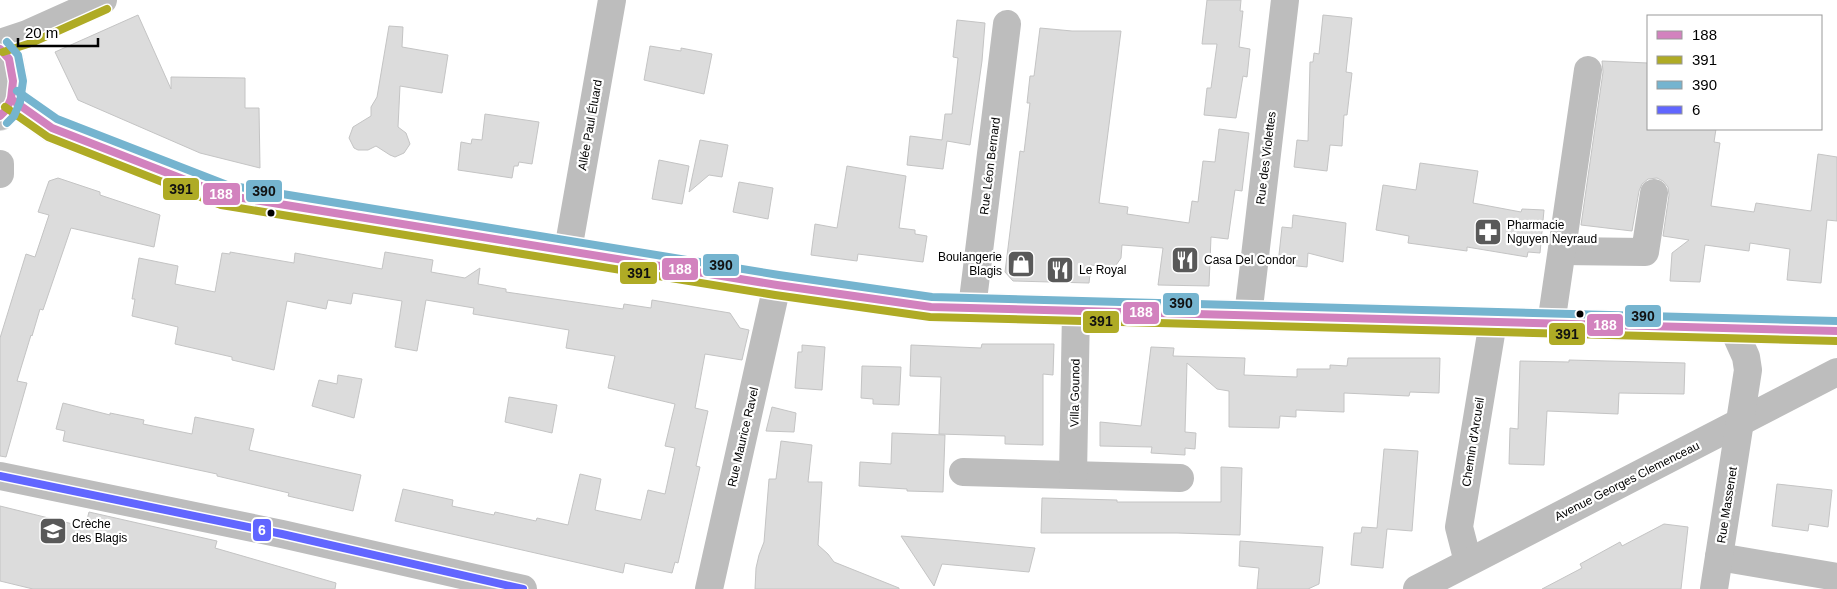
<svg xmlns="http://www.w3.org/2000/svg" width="1837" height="589" font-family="Helvetica,sans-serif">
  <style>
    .building { fill: #dcdcdc; stroke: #c4c4c4 }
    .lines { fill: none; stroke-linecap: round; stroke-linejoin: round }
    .major-casing { stroke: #dbdbdb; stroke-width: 30 }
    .minor { stroke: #bdbdbd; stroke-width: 28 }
    .major { stroke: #bdbdbd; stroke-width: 28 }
    .bus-1-casing { stroke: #fff; stroke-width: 11 }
    .bus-2-casing { stroke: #fff; stroke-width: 11 }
    .bus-3-casing { stroke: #fff; stroke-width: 11 }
    .bus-4-casing { stroke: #fff; stroke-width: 11 }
    .bus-1 { stroke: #d282be; stroke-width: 8 }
    .bus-2 { stroke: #afab25; stroke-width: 8 }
    .bus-3 { stroke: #75b4cf; stroke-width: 8 }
    .bus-4 { stroke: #6166ff; stroke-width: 8 }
    .bus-dot { fill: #000; stroke: #fff; stroke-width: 2 }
    .labels { text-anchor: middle; stroke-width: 4.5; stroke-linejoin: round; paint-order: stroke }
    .street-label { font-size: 12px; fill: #000; stroke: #fff }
    .poi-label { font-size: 12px; fill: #000; stroke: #fff; text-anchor: start }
    .line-badge { stroke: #fff; stroke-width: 2 }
    .badge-label { font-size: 14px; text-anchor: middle; font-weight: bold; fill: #fff }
    .pale-badge-label { font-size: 14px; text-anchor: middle; font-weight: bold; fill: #111 }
  </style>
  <rect width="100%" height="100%" fill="#fff"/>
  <g class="building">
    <polygon points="1207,0 1241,0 1240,11 1243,11 1239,47 1250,49 1247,77 1243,76 1236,118 1204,115 1207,88 1211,88 1217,44 1202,44"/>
    <polygon points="138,15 171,89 171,77 245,78 245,108 259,108 260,168 200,153 78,100 55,52"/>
    <polygon points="1323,15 1352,18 1346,72 1352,73 1347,115 1344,115 1342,146 1330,145 1327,171 1294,167 1297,140 1308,141 1310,62 1313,62 1314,53 1319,54"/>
    <polygon points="957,20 985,23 982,61 970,145 947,141 943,169 907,165 910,136 942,140 945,114 952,114 958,58 953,57"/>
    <polygon points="389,26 403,27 402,47 448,55 442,93 400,86 398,127 406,133 410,144 404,153 395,157 390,155 376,146 368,150 358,150 354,148 349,138 353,127 371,116 371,107 377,97"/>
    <polygon points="1040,28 1072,31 1121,31 1099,203 1128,207 1127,214 1189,223 1192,201 1198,202 1203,161 1215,162 1219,129 1249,133 1242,191 1235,190 1228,239 1211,237 1209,286 1158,285 1163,248 1122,245 1121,258 1114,268 1091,265 1089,283 1013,281 1005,272 1020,151 1024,152 1030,103 1027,103 1030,76 1034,76"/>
    <polygon points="650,46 681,51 681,48 712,54 704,94 644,80"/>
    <polygon points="1602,61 1648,63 1648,129 1716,129 1714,142 1720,143 1711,206 1754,212 1756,203 1811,211 1818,154 1837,157 1837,221 1827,220 1821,283 1787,280 1790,249 1750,243 1749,251 1705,245 1700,282 1670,281 1672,253 1689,240 1663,236 1669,195 1668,187 1663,181 1657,178 1648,179 1642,184 1639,191 1632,231 1581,225 1603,72"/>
    <polygon points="485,114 539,122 532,164 519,162 518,166 514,166 512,178 458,170 461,142 471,144 472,139 482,140"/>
    <polygon points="700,140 728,145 722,177 709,175 689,192"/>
    <polygon points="659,160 689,166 682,204 652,199"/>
    <polygon points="1420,163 1478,171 1473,203 1521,212 1522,209 1544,210 1540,253 1528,252 1527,257 1467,247 1467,251 1408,243 1409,236 1376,230 1383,185 1416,190"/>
    <polygon points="847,166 906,176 899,228 915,230 915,234 927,236 923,262 858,254 857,261 811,255 815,224 837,228"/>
    <polygon points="58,178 100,192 100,195 160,215 154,247 71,228 43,310 40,309 32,336 31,335 17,381 27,383 6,457 0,456 0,338 26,254 35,257 49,215 38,212 49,181"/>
    <polygon points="739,182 773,188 768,219 733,212"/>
    <polygon points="1293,215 1346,223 1343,262 1308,253 1307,267 1278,264 1282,227 1292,228"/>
    <polygon points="230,252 294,263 295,253 382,269 385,252 433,260 431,272 465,278 480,268 478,284 506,289 506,292 623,309 624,304 651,308 652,300 730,313 740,328 749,330 742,360 705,354 695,408 708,411 696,466 700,467 693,498 678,563 675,562 672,573 625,563 623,573 395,521 403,489 453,500 452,506 494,515 495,512 536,521 537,518 568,525 580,474 601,479 595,510 641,520 648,490 665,494 675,448 665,446 675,404 608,388 615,356 566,348 569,330 473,314 474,308 426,300 417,351 395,347 402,301 353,293 351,304 328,300 326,309 287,301 274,370 232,360 232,357 175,344 178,327 132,316 135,299 132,299 139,258 178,266 175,284 215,292 222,253 230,254"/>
    <polygon points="982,344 1054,344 1053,375 1043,374 1043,445 1005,444 1005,436 939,434 941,377 910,376 911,345 981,348"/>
    <polygon points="802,345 825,347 822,390 795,388 798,352 802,352"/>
    <polygon points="1151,347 1174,348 1173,356 1245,358 1244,375 1297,377 1297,369 1330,369 1330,365 1347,366 1348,358 1440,358 1439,393 1410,392 1409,396 1344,393 1344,412 1296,410 1296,417 1280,416 1279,428 1229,427 1229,391 1217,389 1187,363 1185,432 1196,433 1195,449 1185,448 1185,455 1151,453 1152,447 1100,446 1100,422 1141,426"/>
    <polygon points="1569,360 1685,363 1684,394 1619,393 1618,414 1547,411 1544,465 1509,464 1510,428 1518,429 1520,361 1569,362"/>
    <polygon points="862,366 901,367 899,405 873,404 873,399 861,398"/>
    <polygon points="338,375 362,379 354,418 312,406 319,380 337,384"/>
    <polygon points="509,397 557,405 552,433 505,422"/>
    <polygon points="63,403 110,415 110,413 144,420 143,424 192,434 195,417 254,429 249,450 361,475 353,511 288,496 289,493 217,476 217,474 63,441 65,431 56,429"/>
    <polygon points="772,407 796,413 794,432 766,431"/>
    <polygon points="892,433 945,435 943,492 907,491 907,489 859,486 860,462 891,464"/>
    <polygon points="781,441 812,445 808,482 822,482 818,545 828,554 834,562 899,588 899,589 755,589 756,568 759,555 764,542 769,479 776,479"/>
    <polygon points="1384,449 1418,451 1412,531 1387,529 1383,568 1351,565 1354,533 1361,533 1362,527 1377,528"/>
    <polygon points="1221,467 1242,468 1240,535 1177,533 1041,533 1042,498 1117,500 1117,502 1221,502"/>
    <polygon points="1777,484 1832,490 1828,527 1809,524 1808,531 1772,526"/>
    <polygon points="0,506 85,527 89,512 217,541 215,548 336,583 335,589 33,589 0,581"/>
    <polygon points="1664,524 1688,527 1681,589 1542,589 1582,568 1580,564 1620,542 1622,546"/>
    <polygon points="901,536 950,540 1035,548 1029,572 942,564 934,586"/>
    <polygon points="1240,541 1323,547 1319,584 1308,589 1257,589 1259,568 1239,566"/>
  </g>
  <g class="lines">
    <g class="major-casing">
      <g id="major">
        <polyline points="0,49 9,59 13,81 11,99 6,110 0,116"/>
        <polyline points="11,99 52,128 224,195 777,285 931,307 1837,331"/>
      </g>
    </g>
    <g class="minor">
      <polyline points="0,43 27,34 103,0"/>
      <polyline points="0,164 0,174"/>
      <polyline points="568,250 612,0"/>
      <polyline points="1562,251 1645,252 1654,193"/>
      <polyline points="972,308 1007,24"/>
      <polyline points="1248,316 1285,0"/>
      <polyline points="1551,324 1588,70"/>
      <polyline points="963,472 1180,478"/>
      <polyline points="1073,475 1076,311"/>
      <polyline points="0,476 282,534 523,589"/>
      <polyline points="1719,557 1837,577"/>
      <polyline points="1468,562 1459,527 1493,322"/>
      <polyline points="709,589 777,285"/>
      <polyline points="1417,589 1837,372"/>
      <polyline points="1714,589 1748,370 1746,357 1733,328"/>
    </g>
    <use href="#major" class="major"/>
    <g class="bus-1-casing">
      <g id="bus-1">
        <polyline points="0,49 9,59 13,81 11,99 6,110 0,116"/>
        <polyline points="11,99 52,128 224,195 777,285 931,307 1837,331"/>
      </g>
    </g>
    <g class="bus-2-casing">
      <g id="bus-2">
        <polyline points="3,52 31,43 107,9"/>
        <polyline points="5,107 48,137 221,205 775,295 930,317 1837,341"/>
      </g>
    </g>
    <g class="bus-3-casing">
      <g id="bus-3">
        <polyline points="17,91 57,119 227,185 779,275 932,297 1837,321"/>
        <polyline points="7,123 14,116 20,102 23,81 18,55 7,42"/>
      </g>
    </g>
    <g class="bus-4-casing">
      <polyline id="bus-4" points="0,476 282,534 523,589"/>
    </g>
    <use href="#bus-1" class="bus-1"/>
    <use href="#bus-2" class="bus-2"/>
    <use href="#bus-3" class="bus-3"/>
    <use href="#bus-4" class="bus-4"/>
  </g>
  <defs>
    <g id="pharmacy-square" transform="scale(1.4375)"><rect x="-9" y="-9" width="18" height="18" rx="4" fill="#595959" stroke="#fff"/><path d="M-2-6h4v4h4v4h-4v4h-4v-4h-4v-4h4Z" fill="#fff"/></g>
    <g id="restaurant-square" transform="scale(1.4375)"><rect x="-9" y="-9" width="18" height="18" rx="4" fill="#595959" stroke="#fff"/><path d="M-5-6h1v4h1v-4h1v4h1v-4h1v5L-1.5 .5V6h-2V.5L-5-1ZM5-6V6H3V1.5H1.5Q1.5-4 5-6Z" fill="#fff"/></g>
    <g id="shop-square" transform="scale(1.4375)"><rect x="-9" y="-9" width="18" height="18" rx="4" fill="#595959" stroke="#fff"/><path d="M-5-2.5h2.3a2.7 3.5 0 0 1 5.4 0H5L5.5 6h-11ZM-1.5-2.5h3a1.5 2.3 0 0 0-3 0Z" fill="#fff"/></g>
    <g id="school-square" transform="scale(1.4375)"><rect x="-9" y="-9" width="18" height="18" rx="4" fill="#595959" stroke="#fff"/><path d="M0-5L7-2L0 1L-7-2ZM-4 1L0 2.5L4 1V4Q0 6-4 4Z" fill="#fff"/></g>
  </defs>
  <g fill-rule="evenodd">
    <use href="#pharmacy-square" x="1488" y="232"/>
    <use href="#restaurant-square" x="1185" y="260"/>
    <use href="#shop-square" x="1021" y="264"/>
    <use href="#restaurant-square" x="1060" y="270"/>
    <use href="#school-square" x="53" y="531"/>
  </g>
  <g class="bus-dot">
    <circle cx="271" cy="213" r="4.5"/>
    <circle cx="1580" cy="314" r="4.5"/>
  </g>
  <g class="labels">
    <g class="street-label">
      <text transform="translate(590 125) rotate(-80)" y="4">Allée Paul Éluard</text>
      <text transform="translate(1266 158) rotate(-83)" y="4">Rue des Violettes</text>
      <text transform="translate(990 166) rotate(-83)" y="4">Rue Léon Bernard</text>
      <text transform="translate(1075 393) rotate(-89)" y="4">Villa Gounod</text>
      <text transform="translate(743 437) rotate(-77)" y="4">Rue Maurice Ravel</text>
      <text transform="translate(1473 442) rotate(-81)" y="4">Chemin d'Arcueil</text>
      <text transform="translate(1627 481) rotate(-27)" y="4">Avenue Georges Clemenceau</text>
      <text transform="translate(1727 505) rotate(-81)" y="4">Rue Massenet</text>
    </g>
    <g class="poi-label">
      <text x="1507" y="229">Pharmacie<tspan x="1507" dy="14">Nguyen Neyraud</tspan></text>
      <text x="1002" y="261" text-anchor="end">Boulangerie<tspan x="1002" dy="14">Blagis</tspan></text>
      <text x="1204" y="264">Casa Del Condor</text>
      <text x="1079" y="274">Le Royal</text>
      <text x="72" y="528">Crèche<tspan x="72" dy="14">des Blagis</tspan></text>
    </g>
  </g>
  <g class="line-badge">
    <rect x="162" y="177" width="38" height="24" rx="5" fill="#afab25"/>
    <rect x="245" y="179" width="38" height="24" rx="5" fill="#75b4cf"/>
    <rect x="202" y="182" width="39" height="24" rx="5" fill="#d282be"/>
    <rect x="702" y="253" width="38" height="24" rx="5" fill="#75b4cf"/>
    <rect x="661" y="257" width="38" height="24" rx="5" fill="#d282be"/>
    <rect x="619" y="261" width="39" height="24" rx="5" fill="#afab25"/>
    <rect x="1162" y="292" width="38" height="24" rx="5" fill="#75b4cf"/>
    <rect x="1122" y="301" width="38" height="24" rx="5" fill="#d282be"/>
    <rect x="1624" y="304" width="38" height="24" rx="5" fill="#75b4cf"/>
    <rect x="1082" y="310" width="38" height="24" rx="5" fill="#afab25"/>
    <rect x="1586" y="313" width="38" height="24" rx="5" fill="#d282be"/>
    <rect x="1548" y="322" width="38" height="24" rx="5" fill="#afab25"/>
    <rect x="252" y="518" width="20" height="24" rx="5" fill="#6166ff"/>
  </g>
  <g class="badge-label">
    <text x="221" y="199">188</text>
    <text x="680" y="274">188</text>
    <text x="1141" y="317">188</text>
    <text x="1605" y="330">188</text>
    <text x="262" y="535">6</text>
  </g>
  <g class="pale-badge-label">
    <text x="181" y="194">391</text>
    <text x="264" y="196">390</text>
    <text x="721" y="270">390</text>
    <text x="639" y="278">391</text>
    <text x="1181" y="308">390</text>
    <text x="1643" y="321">390</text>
    <text x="1101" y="326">391</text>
    <text x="1567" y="339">391</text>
  </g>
  <rect x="1647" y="15" width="175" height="115" fill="#ffffff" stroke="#999999"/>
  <rect x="1657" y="31" width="25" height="8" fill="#d282be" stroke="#999999"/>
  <text x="1692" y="40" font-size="15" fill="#000000">188</text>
  <rect x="1657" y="56" width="25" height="8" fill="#afab25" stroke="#999999"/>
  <text x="1692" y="65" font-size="15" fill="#000000">391</text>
  <rect x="1657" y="81" width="25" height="8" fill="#75b4cf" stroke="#999999"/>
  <text x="1692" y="90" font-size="15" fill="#000000">390</text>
  <rect x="1657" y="106" width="25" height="8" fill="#6166ff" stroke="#999999"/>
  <text x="1692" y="115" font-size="15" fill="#000000">6</text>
  <path d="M18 38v8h80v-8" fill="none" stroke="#000000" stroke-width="2.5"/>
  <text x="25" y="38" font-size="15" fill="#000000" stroke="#ffffff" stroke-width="4" paint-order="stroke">20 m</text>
</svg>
